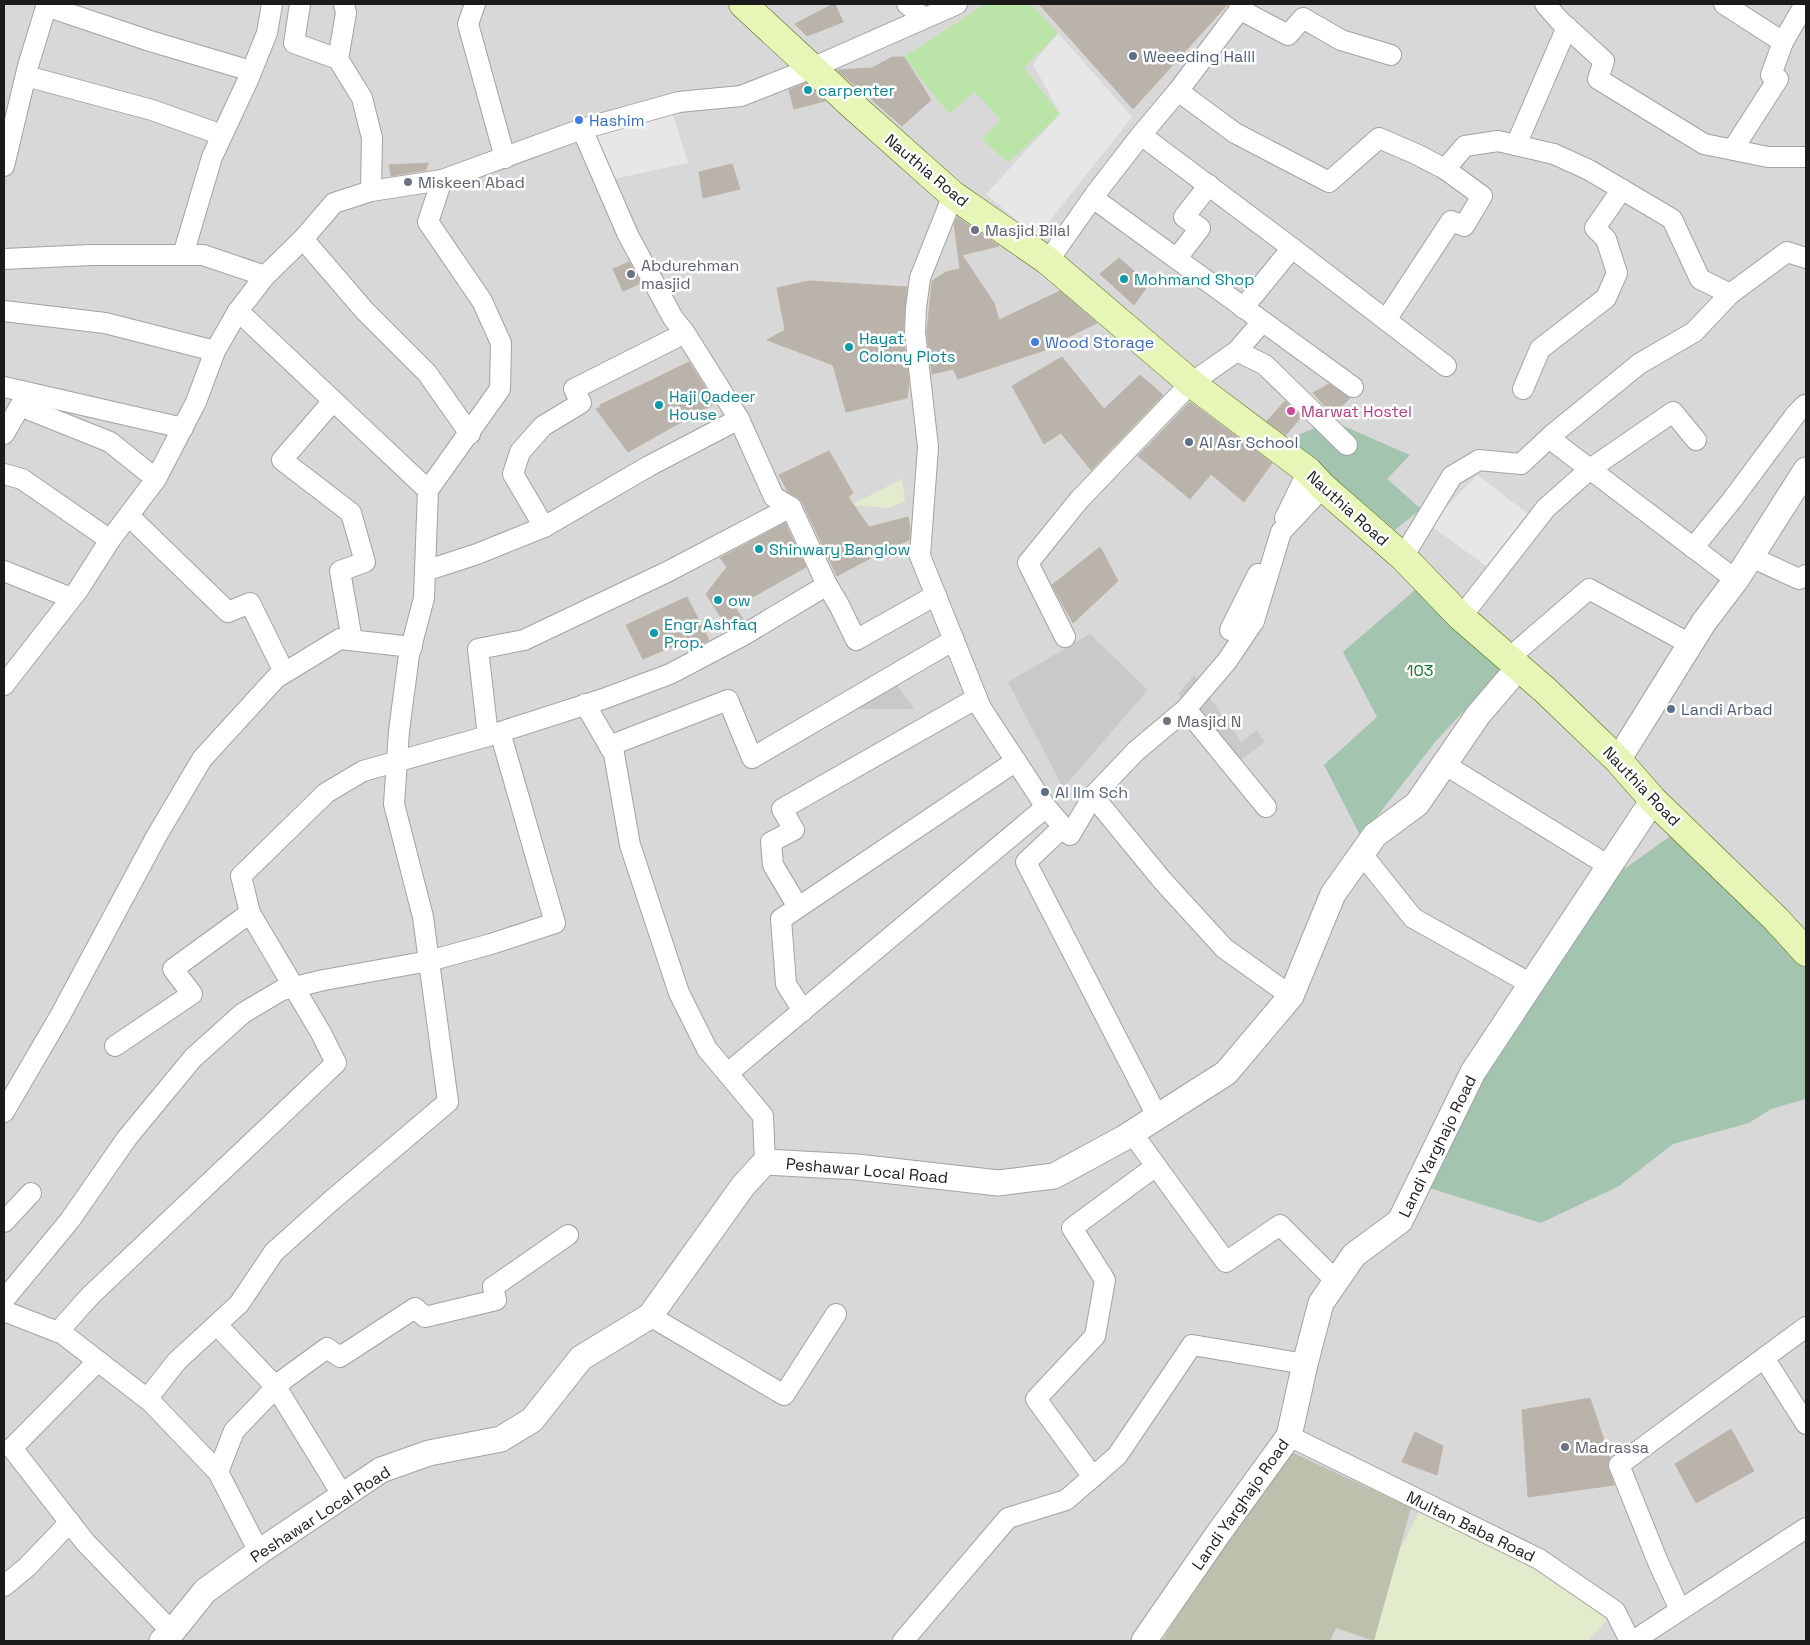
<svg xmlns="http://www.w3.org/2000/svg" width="1810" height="1645" font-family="'Space Grotesk',sans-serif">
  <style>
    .residential { fill: #d9d8d8 }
    .religious { fill: #c9c9c9 }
    .construction { fill: #bdc0ad }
    .farmland { fill: #e3ebcd }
    .grass { fill: #bbe5a8 }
    .cemetery { fill: #a3c4af }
    .parking { fill: #e7e7e7 }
    .building { fill: #b9b3ab; stroke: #bdb4a4 }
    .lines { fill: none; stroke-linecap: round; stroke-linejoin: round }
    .minor-casing { stroke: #a2a2a2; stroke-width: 22 }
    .tertiary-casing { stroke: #a2a2a2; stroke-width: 27 }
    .secondary-casing { stroke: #4e6b09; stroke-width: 29 }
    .minor { stroke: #fff; stroke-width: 20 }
    .tertiary { stroke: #fff; stroke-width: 25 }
    .secondary { stroke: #e6f6b6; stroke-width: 28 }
    .service-dot { fill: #5c6f8a; stroke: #fff; stroke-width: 2 }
    .culture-dot { fill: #0f9aa8; stroke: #fff; stroke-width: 2 }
    .shop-dot { fill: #3f7fe0; stroke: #fff; stroke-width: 2 }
    .worship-dot { fill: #6b7280; stroke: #fff; stroke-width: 2 }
    .hotel-dot { fill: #d1479c; stroke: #fff; stroke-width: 2 }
    .labels { text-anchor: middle; stroke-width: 5; stroke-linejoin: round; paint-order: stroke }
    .service-label { font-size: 16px; fill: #4e5e75; stroke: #fff; text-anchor: start }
    .culture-label { font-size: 16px; fill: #0d838f; stroke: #fff; text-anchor: start }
    .shop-label { font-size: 16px; fill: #366cbe; stroke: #fff; text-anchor: start }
    .street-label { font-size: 16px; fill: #1b1b1b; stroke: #fff }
    .worship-label { font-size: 16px; fill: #5b616d; stroke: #fff; text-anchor: start }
    .hotel-label { font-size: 16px; fill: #b23c85; stroke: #fff; text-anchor: start }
    .park-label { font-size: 16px; fill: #10732b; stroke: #fff }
  </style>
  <rect width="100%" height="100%" fill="#ecebe1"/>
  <rect class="residential" x="4" y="4" width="1802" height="1637"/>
  <g class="religious">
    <polygon points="1090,634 1148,690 1063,788 1008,682"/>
    <polygon points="1194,675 1241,742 1257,730 1265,742 1239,761 1178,694"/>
    <polygon points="895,682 914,709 847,709"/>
  </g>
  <polygon class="construction" points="1281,1447 1411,1508 1374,1641 1336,1628 1330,1641 1162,1641"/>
  <g class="farmland">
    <polygon points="902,479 905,501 889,508 851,505"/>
    <polygon points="1429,1493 1549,1572 1607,1620 1588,1641 1374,1641 1400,1549"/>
  </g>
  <polygon class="grass" points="985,4 1031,4 1058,33 1024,68 1060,114 1008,163 982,139 1001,120 975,92 949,114 904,57"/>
  <g class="cemetery">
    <polygon points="1332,421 1410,455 1387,479 1421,509 1395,530 1288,439"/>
    <polygon points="1416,589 1507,664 1436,741 1361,837 1324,765 1377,717 1343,652"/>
    <polygon points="1672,835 1739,896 1806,967 1806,1099 1771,1109 1749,1123 1673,1144 1619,1186 1541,1223 1426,1187 1486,1063 1610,879"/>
  </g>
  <g class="parking">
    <polygon points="1058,33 1132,117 1037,237 986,194 1060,114 1033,64"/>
    <polygon points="668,99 688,163 609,180 590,126"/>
    <polygon points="1477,475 1531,516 1490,569 1430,525"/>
  </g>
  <g class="building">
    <polygon points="833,4 835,4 843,22 807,36 795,24"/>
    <polygon points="1039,4 1228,4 1133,109"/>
    <polygon points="892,57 904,57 931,100 902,126 837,70 872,68"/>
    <polygon points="806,83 825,101 794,109 789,90"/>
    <polygon points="428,163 426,170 391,176 389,165"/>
    <polygon points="732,164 740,189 703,198 699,172"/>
    <polygon points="957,217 999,246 962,255 994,303 999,320 1060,291 1097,323 1052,345 1054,347 958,379 953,369 932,374 927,333 932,281 946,272 960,269 954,224"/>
    <polygon points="1119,258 1149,284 1134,305 1100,274"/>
    <polygon points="629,262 641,283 623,291 613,269"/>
    <polygon points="809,281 907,287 903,333 909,383 907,398 846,412 833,365 767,340 785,330 777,288"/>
    <polygon points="1062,357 1104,409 1140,375 1163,395 1091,470 1061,433 1044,444 1012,386"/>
    <polygon points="689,362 715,403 628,452 596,409 601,407 600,405"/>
    <polygon points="1329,384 1350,398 1333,415 1313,393"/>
    <polygon points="1285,401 1301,417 1286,435 1267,421"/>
    <polygon points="1190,402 1272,463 1244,502 1211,474 1190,499 1138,456"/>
    <polygon points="829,451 853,493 848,497 869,527 908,517 910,528 909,540 896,546 895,545 837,576 802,502 798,497 788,492 779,475"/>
    <polygon points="785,523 806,567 735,607 744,621 729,630 706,594 727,567 720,558"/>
    <polygon points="1100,547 1118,581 1073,623 1052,585"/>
    <polygon points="687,597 709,640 693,648 688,640 643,659 626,625"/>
    <polygon points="1590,1398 1610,1458 1607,1465 1614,1485 1528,1497 1522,1410"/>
    <polygon points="1731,1429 1754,1471 1696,1503 1675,1464"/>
    <polygon points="1415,1432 1443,1446 1437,1475 1402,1462"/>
  </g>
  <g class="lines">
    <g class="minor-casing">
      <g id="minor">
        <polyline points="300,4 294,43 338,59"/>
        <polyline points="344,4 346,13 338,59 362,98 372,138 371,191"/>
        <polyline points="475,4 468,24 505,158"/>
        <polyline points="907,4 924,18"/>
        <polyline points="1545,4 1559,20 1604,61 1598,79 1704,144 1768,157 1806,157"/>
        <polyline points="1724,4 1783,42 1771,75 1778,79 1733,149"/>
        <polyline points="46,6 150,41 251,71"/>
        <polyline points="1239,9 1288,35 1303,18 1341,40 1391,55"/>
        <polyline points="1783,42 1805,4"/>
        <polyline points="26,76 152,110 222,135"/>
        <polyline points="1178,91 1235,133 1329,182 1379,138 1416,154 1445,169 1465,146 1498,141 1554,154 1589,170 1672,219 1700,279 1730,294 1787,252 1806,258"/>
        <polyline points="582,129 628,235 673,318 685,333 739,419 774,497 791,507 827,585 839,605 856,640 936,595"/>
        <polyline points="1141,135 1292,248 1446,366"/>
        <polyline points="1516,145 1567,27"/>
        <polyline points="4,166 28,66 47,4"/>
        <polyline points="953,195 920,278 916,308 915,333 928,447 920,556 981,708 1046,807 1070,835 1093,796 1162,880 1224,948 1291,996"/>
        <polyline points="1093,198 1353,387"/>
        <polyline points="303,239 364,310 427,373 470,434"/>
        <polyline points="183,255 212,157 248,80 267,33 272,4"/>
        <polyline points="1177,258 1200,228 1184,217 1209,185"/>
        <polyline points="4,259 91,255 203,255 265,276"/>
        <polyline points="1048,261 1096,193 1141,135 1178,91 1244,4"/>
        <polyline points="1243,308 1292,248"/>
        <polyline points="4,311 105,323 215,351"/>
        <polyline points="238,311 428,490"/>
        <polyline points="1386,320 1451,221 1464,226 1482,196 1445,169"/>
        <polyline points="1237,351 1265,365 1347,445"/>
        <polyline points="4,387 183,428"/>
        <polyline points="1523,389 1540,349 1606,298 1617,273 1606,239 1595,228 1622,189"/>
        <polyline points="333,401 282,460 351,513 365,562 340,571 352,640"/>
        <polyline points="4,434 20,406 110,442 156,479"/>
        <polyline points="1549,438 1736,580"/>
        <polyline points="4,474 22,479 110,540"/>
        <polyline points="129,516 228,612 250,603 284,672"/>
        <polyline points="1285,518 1308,471"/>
        <polyline points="544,527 513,474 520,452 543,426 581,403 574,389 685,333"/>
        <polyline points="1693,548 1732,500 1796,414 1805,405"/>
        <polyline points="1403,557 1452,476 1479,460 1521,464 1553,434 1639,364 1694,332 1730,294"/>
        <polyline points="1751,557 1799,579 1806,575"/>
        <polyline points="4,571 71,598"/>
        <polyline points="425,571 477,554 544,527 649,466 739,419"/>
        <polyline points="1461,617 1546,508 1590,469 1673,412 1696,440"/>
        <polyline points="1230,630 1258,574"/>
        <polyline points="1065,637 1028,563 1079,500 1191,383 1237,351 1262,322"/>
        <polyline points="1509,658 1589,589 1690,644"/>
        <polyline points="4,685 78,590 110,540 156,479 196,402 215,351 238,311 265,276 303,239 334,203 371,191 442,180 582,129 679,102 741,96 812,68 957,4"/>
        <polyline points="585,704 614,754 630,845 679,993 707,1049 763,1116 765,1162"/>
        <polyline points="1186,709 1266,807"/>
        <polyline points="488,736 478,649 524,640 667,572 791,507"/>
        <polyline points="609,746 728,700 752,758 954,640"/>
        <polyline points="1444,764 1609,866"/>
        <polyline points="1093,796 1136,751 1186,709 1227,661 1254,621 1281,532 1323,487"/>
        <polyline points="1063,827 1026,862 1157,1116"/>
        <polyline points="1362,854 1413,918 1531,984"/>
        <polyline points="798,907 773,865 771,842 794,830 782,809 977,698"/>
        <polyline points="803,1011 786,984 781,919 1016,761"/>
        <polyline points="115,1046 192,994 173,969 250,913"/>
        <polyline points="728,1073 1046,807"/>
        <polyline points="4,1112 60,1016 156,837 202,759 276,678 340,639 412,647"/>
        <polyline points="1132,1133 1226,1262 1280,1225 1336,1281"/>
        <polyline points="4,1222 31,1193"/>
        <polyline points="4,1300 70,1220 127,1138 193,1058 243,1013 282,990 324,980 429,961 491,944 555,923 500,732"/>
        <polyline points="4,1311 63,1334 151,1402 218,1472 259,1552"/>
        <polyline points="650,1316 784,1395 836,1314"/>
        <polyline points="217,1325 276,1387 343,1496"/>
        <polyline points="58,1332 90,1296 336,1063 321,1033 250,913 241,876 326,793 363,771 488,736 603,699 670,674 742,636 827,585"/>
        <polyline points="1764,1358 1806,1424"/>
        <polyline points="98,1361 12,1448 85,1542 172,1632"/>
        <polyline points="147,1399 177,1361 239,1304 274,1252 331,1201 448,1102 423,917 394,804 399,731 409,655 424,598 428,490 500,389 501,343 482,301 428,222 442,180"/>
        <polyline points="1289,1436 1539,1559 1615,1611 1630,1641"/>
        <polyline points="218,1472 234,1431 283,1380 327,1348 340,1357 415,1308 425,1317 496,1300 493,1287 568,1235"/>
        <polyline points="1093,1477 1036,1399 1095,1336 1105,1280 1072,1228 1156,1166"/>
        <polyline points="4,1586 27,1567 70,1522"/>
        <polyline points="1680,1610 1658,1562 1619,1465 1806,1327"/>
        <polyline points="903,1641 1008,1518 1066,1500 1117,1456 1192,1345 1305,1364"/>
        <polyline points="1633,1641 1806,1528"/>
      </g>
    </g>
    <g class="tertiary-casing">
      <g id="tertiary">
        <polyline points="1618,760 1704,622 1736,580 1806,470"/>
        <polyline points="162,1641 172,1632 205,1591 259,1552 381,1470 429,1453 501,1439 532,1420 581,1358 650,1316 743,1186 765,1162 857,1167 998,1183 1054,1176 1124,1138 1226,1073 1291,996 1333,894 1375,835 1417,804 1478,715 1519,667"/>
        <polyline points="1144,1641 1218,1534 1289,1436 1305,1364 1321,1303 1354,1255 1400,1221 1473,1072 1653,800"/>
      </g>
    </g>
    <g class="secondary-casing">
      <polyline id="secondary" points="743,4 852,105 953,195 1048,261 1191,383 1308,471 1323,487 1403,557 1461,617 1545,690 1618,760 1653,800 1776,919 1806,952"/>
    </g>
    <use href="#minor" class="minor"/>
    <use href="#tertiary" class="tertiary"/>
    <use href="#secondary" class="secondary"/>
  </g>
  <g class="service-dot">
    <circle cx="1133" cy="56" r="5"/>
    <circle cx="1189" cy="442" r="5"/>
    <circle cx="1671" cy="709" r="5"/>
    <circle cx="1045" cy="792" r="5"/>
  </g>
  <g class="culture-dot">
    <circle cx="808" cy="90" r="5"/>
    <circle cx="1124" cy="279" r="5"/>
    <circle cx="849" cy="347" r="5"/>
    <circle cx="659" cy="405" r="5"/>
    <circle cx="759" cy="549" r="5"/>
    <circle cx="718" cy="600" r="5"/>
    <circle cx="654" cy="633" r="5"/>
  </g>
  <g class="shop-dot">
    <circle cx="579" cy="120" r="5"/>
    <circle cx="1035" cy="342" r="5"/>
  </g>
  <g class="worship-dot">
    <circle cx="408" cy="182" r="5"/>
    <circle cx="975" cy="230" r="5"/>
    <circle cx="631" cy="274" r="5"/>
    <circle cx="1167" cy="721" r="5"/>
    <circle cx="1565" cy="1447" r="5"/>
  </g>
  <circle class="hotel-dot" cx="1291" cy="411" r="5"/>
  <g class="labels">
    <g class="service-label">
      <text x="1143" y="62">Weeeding Halll</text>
      <text x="1199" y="448">Al Asr School</text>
      <text x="1681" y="715">Landi Arbad</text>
      <text x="1055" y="798">Al Ilm Sch</text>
    </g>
    <g class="culture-label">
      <text x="818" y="96">carpenter</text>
      <text x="1134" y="285">Mohmand Shop</text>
      <text x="859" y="344">Hayat<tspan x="859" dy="18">Colony Plots</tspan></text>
      <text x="669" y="402">Haji Qadeer<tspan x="669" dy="18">House</tspan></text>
      <text x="769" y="555">Shinwary Banglow</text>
      <text x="728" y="606">ow</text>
      <text x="664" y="630">Engr Ashfaq<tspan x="664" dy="18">Prop.</tspan></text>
    </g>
    <g class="shop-label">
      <text x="589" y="126">Hashim</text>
      <text x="1045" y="348">Wood Storage</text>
    </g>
    <g class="street-label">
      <text transform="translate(927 170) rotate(40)" y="6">Nauthia Road</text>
      <text transform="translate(1348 508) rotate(42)" y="6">Nauthia Road</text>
      <text transform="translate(1642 786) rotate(46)" y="6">Nauthia Road</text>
      <text transform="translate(1437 1146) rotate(-64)" y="6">Landi Yarghajo Road</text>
      <text transform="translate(867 1170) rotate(5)" y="6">Peshawar Local Road</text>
      <text transform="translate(1240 1504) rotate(-55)" y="6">Landi Yarghajo Road</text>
      <text transform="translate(320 1514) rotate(-33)" y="6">Peshawar Local Road</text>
      <text transform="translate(1471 1526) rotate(26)" y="6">Multan Baba Road</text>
    </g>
    <g class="worship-label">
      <text x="418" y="188">Miskeen Abad</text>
      <text x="985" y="236">Masjid Bilal</text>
      <text x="641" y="271">Abdurehman<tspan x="641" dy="18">masjid</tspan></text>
      <text x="1177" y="727">Masjid N</text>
      <text x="1575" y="1453">Madrassa</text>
    </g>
    <g class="hotel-label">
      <text x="1301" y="417">Marwat Hostel</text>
    </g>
    <g class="park-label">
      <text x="1420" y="676">103</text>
    </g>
  </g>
  <rect width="1810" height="1645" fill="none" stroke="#1b1b1b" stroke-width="10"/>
</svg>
